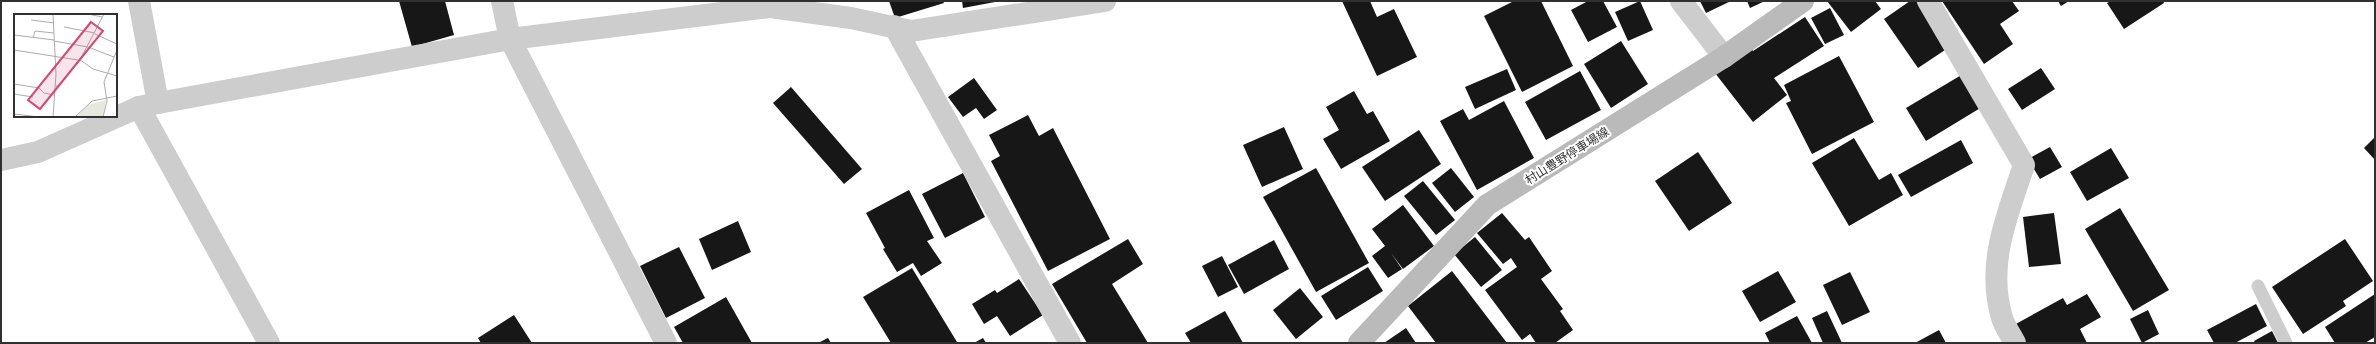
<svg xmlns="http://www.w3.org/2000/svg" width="2376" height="344" font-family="Helvetica,'Noto Sans JP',sans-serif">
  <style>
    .building { fill: #171717 }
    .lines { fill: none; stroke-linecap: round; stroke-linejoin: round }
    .lane { stroke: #cdcdcd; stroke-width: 13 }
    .street { stroke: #cdcdcd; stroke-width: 22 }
    .secondary { stroke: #bababa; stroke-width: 22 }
    .labels { text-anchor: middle; stroke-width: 4; stroke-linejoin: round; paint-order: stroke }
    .street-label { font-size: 12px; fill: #303030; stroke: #fff }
    .inset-road { fill: none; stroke: #acacac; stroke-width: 1 }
    .view { fill: #d04a77; fill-opacity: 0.15; stroke: #d04a77; stroke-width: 2 }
    .inset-edge { fill: none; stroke: #303030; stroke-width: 2 }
  </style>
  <rect width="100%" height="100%" fill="#fff"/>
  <g class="building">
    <polygon points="399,1 445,1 454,35 412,47"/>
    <polygon points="889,1 943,1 944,3 895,18"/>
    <polygon points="962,1 995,1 995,2 963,8"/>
    <polygon points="1342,1 1370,1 1377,17 1394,9 1417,57 1377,76"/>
    <polygon points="1514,1 1541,1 1573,66 1522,92 1484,16"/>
    <polygon points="1588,1 1603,1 1617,27 1588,42 1571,10"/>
    <polygon points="1640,1 1653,30 1628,41 1615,12"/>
    <polygon points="1700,1 1731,1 1706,13"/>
    <polygon points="1747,1 1765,1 1750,8"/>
    <polygon points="1827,1 1875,1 1881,9 1851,32"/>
    <polygon points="1910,1 1916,1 1948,48 1918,68 1884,19"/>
    <polygon points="1942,1 2012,1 2019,11 2000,24 2013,44 1984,64"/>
    <polygon points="2058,1 2069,1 2061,6"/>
    <polygon points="2111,1 2163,1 2164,3 2124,29 2107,3"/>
    <polygon points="1830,8 1844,35 1825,44 1811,18"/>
    <polygon points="1805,17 1824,46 1774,78 1787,95 1753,122 1715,73 1750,47 1753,51"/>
    <polygon points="1621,41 1648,84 1611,108 1584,64"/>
    <polygon points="1839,56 1874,122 1812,154 1786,103 1791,101 1784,85"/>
    <polygon points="2041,68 2055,89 2022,110 2008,89"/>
    <polygon points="1507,69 1516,90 1475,109 1465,87"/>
    <polygon points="1580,71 1601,110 1546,140 1525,102"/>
    <polygon points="1963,74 1982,107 1926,141 1906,108"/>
    <polygon points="974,78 997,110 984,119 976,108 963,117 948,97"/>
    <polygon points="791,87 862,169 844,184 773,103"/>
    <polygon points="1354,91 1367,114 1373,111 1390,141 1341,169 1323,139 1339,130 1326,107"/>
    <polygon points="1504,101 1534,158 1477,190 1440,121 1463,109 1469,120"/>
    <polygon points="1028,115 1039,136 1053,128 1110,239 1048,271 991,161 1000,156 989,135"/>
    <polygon points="1284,127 1303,169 1262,187 1243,145"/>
    <polygon points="1419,130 1441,164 1385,201 1362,167"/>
    <polygon points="2375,137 2375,160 2364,148"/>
    <polygon points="1854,138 1879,180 1891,173 1903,195 1849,226 1812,163"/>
    <polygon points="1961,140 1973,163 1911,197 1898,175"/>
    <polygon points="2050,147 2062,167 2040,179 2028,159"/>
    <polygon points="2111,148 2129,178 2087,201 2070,172"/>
    <polygon points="1698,152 1732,203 1689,231 1655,181"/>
    <polygon points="1316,168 1369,263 1316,292 1263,197"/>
    <polygon points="1451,168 1474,197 1455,212 1432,183"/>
    <polygon points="963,173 985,217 945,238 922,194"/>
    <polygon points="1423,181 1455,220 1436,235 1404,196"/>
    <polygon points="909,190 934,238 927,241 942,263 921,276 913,263 897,272 883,249 885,248 866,213"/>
    <polygon points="1403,205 1434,246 1403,269 1391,253 1402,269 1388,278 1372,256 1385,246 1372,229"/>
    <polygon points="2120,208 2169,290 2133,311 2085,229"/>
    <polygon points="1502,213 1525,240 1529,237 1552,271 1541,279 1563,309 1560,311 1573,330 1555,343 1536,343 1530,334 1522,340 1485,290 1517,267 1511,258 1503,264 1477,233"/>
    <polygon points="2054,213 2061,264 2029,267 2023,217"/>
    <polygon points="738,221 751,252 712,270 699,239"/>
    <polygon points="1475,237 1502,270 1481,287 1454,254"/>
    <polygon points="1128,239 1143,264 1112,284 1148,343 1087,343 1052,284"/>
    <polygon points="2345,239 2373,281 2343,301 2346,306 2303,334 2272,287"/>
    <polygon points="1274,240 1289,269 1244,294 1228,265"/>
    <polygon points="679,247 705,298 666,318 640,266"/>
    <polygon points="1222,256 1238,287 1218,297 1202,266"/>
    <polygon points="1368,267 1383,291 1336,320 1321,296"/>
    <polygon points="912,268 957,342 955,343 891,343 863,297"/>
    <polygon points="1452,271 1507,343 1436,343 1408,306"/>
    <polygon points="1778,271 1796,302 1760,322 1742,291"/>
    <polygon points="1850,272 1870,312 1842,325 1823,285"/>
    <polygon points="1019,279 1043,315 1010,336 997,316 984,324 972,304 995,290 997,293"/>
    <polygon points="1300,288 1323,317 1296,339 1273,310"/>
    <polygon points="2087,294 2101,317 2080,329 2087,343 2024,343 2014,325 2063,298 2067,305"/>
    <polygon points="2375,294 2375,337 2365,343 2335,343 2325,327"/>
    <polygon points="726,297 752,343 683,343 674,327"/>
    <polygon points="2256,304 2267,326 2235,343 2214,343 2207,330"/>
    <polygon points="2148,310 2159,334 2142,343 2130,319"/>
    <polygon points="1225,311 1243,343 1191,343 1185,333"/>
    <polygon points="1827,311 1842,343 1823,343 1812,318"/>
    <polygon points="514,315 532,343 481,343 478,338"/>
    <polygon points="1797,316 1812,343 1770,343 1765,333"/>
    <polygon points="1406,328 1416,343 1384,343"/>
    <polygon points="1939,330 1946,343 1915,343"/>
    <polygon points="2272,331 2278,343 2255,343 2254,341"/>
    <polygon points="828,338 831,343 818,343"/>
    <polygon points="983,338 986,343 974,343"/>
  </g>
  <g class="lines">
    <polyline class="lane" points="2258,286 2286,343"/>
    <g class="street">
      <polyline points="139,1 158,103"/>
      <polyline points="502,1 510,39 666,343"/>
      <polyline points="1681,1 1724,57"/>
      <path d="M1928,1L2024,165C2007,216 1986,264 2002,318C2005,327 2011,335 2015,343"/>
      <polyline points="894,26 1070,343"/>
      <polyline points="139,107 269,343"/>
      <polyline points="1,160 38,152 139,107 158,103 510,39 770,7 851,18 911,31 1105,1"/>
    </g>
    <polyline class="secondary" points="1359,343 1487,205 1724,57 1803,1"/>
  </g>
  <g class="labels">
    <g class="street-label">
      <text transform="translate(1567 156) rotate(-32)" y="4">村山豊野停車場線</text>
    </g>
  </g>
  <g transform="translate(14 14)">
    <rect width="103" height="103" fill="#fff"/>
    <path d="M92,86L89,103H62L74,91Z" fill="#e6e8dd"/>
    <path class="inset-road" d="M39,0L42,60L39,103M74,0L88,3M17,6L40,9M50,13L81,19M81,20L103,30M0,21L40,26M19,24L21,17L40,19M40,27L74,33L100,43M0,36L64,46M65,45L79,55L103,62M0,70L25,74L30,79L40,81M42,72H45L68,42L90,0M0,80L19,83M0,100L25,103M61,103L78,87L103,82M89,103L93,87L90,68L103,36"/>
    <path class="view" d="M77,8L89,17L26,95L14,86Z"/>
    <rect width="103" height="103" class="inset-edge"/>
  </g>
  <rect width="2376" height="344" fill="none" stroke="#303030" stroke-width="4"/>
</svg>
